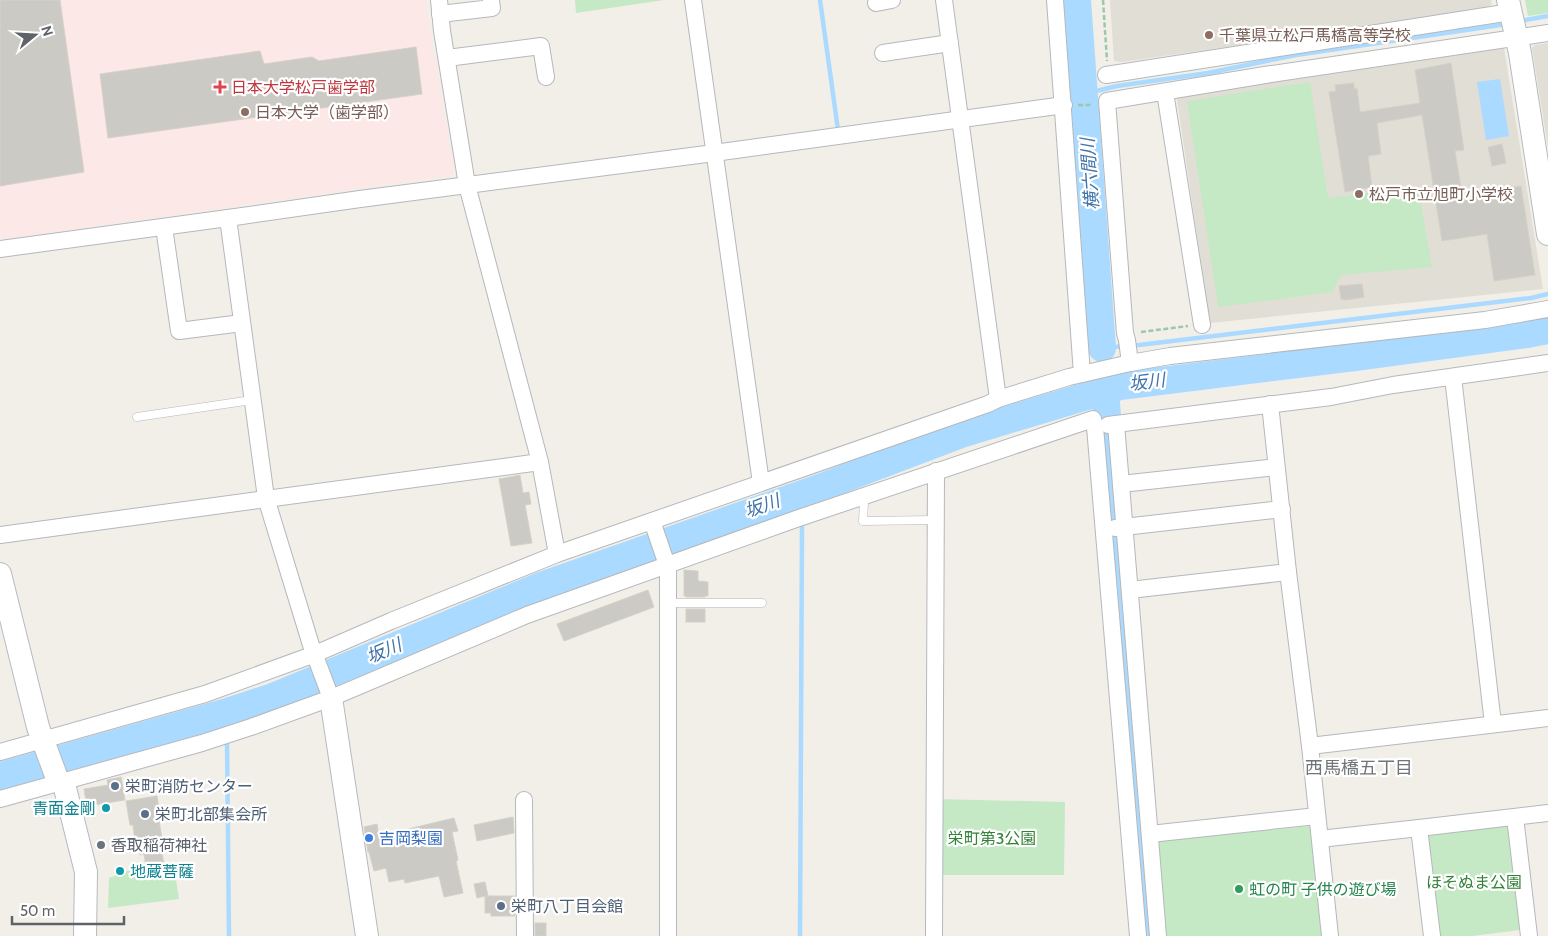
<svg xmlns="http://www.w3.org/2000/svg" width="1548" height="936" font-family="Cabin,'Noto Sans JP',sans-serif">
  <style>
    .education { fill: #e1ded6 }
    .medical { fill: #fce8e6 }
    .green { fill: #c5e8c5 }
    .water { fill: #aadaff }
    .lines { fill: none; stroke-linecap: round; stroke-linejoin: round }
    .stream { stroke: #aadaff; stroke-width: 4.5 }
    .river { stroke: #aadaff; stroke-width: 28 }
    .building { fill: #cccac5; stroke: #d6d1c6 }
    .lane-casing { stroke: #b5b8bc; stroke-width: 9 }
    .street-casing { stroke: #b5b8bc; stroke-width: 18 }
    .secondary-casing { stroke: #b6babf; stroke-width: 24 }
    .path { stroke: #9cc7a9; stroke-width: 2.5; stroke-dasharray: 5 2.5; stroke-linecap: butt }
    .lane { stroke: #fff; stroke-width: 8 }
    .street { stroke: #fff; stroke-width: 16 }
    .secondary { stroke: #fff; stroke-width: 22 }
    .education-dot { fill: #8d6e63; stroke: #fff; stroke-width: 2 }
    .health-dot { fill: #e0444e; stroke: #fff; stroke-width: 2 }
    .service-dot { fill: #5c6f8a; stroke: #fff; stroke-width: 2 }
    .culture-dot { fill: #0f9aa8; stroke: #fff; stroke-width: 2 }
    .shop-dot { fill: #3f7fe0; stroke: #fff; stroke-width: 2 }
    .worship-dot { fill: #6b7280; stroke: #fff; stroke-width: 2 }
    .leisure-dot { fill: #2e9e5b; stroke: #fff; stroke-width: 2 }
    .labels { text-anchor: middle; stroke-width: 4.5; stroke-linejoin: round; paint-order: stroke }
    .education-label { font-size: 16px; fill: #785e54; stroke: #fff; text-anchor: start }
    .health-label { font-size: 16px; fill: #be3a42; stroke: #fff; text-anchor: start }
    .service-label { font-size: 16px; fill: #4e5e75; stroke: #fff; text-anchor: start }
    .culture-label { font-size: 16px; fill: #0d838f; stroke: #fff; text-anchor: end }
    .shop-label { font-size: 16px; fill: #366cbe; stroke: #fff; text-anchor: start }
    .park-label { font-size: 16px; fill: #348238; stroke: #fff }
    .worship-label { font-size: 16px; fill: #5b616d; stroke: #fff; text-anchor: start }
    .leisure-label { font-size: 16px; fill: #27864d; stroke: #fff; text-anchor: start }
    .water-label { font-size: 18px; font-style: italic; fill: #4174aa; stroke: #fff }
    .neighbourhood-label { font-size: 18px; fill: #70757a; stroke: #fff }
  </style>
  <rect width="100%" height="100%" fill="#f1efe8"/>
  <g class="education">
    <polygon points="1110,0 1491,0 1492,4 1483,10 1122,62 1114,61"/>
    <polygon points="1548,43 1548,148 1532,48 1535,45"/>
    <polygon points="1499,47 1504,48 1543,289 1210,323 1177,100 1179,94"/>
  </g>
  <polygon class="medical" points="0,0 425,0 455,175 3,239 0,229"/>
  <g class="green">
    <polygon points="575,0 664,0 576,13"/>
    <polygon points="1525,0 1548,0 1548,13 1528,16"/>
    <polygon points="1310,82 1328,198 1418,187 1432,267 1341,275 1332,292 1218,307 1187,101"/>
    <polygon points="935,799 1065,802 1064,875 938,875"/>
    <polygon points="1509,825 1520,930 1472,936 1440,936 1427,834"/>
    <polygon points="1311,826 1323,936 1163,936 1156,841"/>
    <polygon points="143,869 146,878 175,873 179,899 108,908 109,878 127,871"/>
  </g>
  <polygon class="water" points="1500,79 1509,136 1486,140 1477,82"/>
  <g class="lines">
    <g class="stream">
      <polyline points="820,0 838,130"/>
      <polyline points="1520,21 1548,16"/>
      <polyline points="1084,94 1117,86 1208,73 1296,55 1507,24"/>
      <polyline points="1102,348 1139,345 1531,298 1548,294"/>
      <polyline points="224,713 226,732"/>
      <polyline points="227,739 229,936"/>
      <polyline points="800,936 802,527"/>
    </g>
    <g class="river">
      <polyline points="1077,0 1102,348"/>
      <polyline points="1105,391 1149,936"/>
      <polyline points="0,776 224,713 273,697 541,586 814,490 964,433 1120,386 1355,357 1527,334 1548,330"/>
    </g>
  </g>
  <g class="building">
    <polygon points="0,0 60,0 84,172 0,186"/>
    <polygon points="416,47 422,94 108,138 100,74 260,51 264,64 312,57 319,61"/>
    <polygon points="1451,63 1464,150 1455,151 1462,195 1521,186 1535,275 1494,281 1487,234 1442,241 1422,115 1377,123 1381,154 1368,156 1372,187 1345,192 1329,92 1336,91 1335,85 1354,83 1354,89 1357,88 1360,112 1420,103 1415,70"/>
    <polygon points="1502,144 1506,163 1492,166 1488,147"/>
    <polygon points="1362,284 1364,297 1346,300 1341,299 1339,286"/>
    <polygon points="520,475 523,493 529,492 531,504 525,505 532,543 511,546 499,479"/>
    <polygon points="684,570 698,571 698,581 708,582 708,596 705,596 705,597 686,597 686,596 684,596"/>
    <polygon points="648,590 654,607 564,641 557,624"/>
    <rect x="686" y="609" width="19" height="13"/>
    <polygon points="121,777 125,800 87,806 84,789 108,785 107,780"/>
    <polygon points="157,796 161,820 159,820 164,852 162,853 164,865 146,867 144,854 140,855 140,849 136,850 133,825 130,825 126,801"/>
    <polygon points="513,817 514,833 477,841 474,825"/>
    <polygon points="454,818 458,831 452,832 458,860 456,861 463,893 444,897 439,876 405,883 404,879 389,882 386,868 374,871 369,852 368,852 364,827 377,824 379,836"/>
    <polygon points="485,882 488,896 486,896 515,896 515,916 491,916 491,913 485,913 485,896 477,898 474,884"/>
    <rect x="535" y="923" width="11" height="13"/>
  </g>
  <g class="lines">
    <g class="lane-casing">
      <g id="lane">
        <polyline points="137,417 252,400"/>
        <polyline points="864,503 863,521 935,520"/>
        <polyline points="668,603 762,603"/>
      </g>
    </g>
    <g class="street-casing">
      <g id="street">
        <polyline points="439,0 442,31 467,185 540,462 557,554"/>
        <polyline points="693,0 761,483"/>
        <polyline points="944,0 998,399"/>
        <polyline points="1055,0 1082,374"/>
        <polyline points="876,3 892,0"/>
        <polyline points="440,14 492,8 491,1"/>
        <polyline points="883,53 950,43"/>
        <polyline points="447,58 541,46 546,77"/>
        <polyline points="1106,75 1511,12"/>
        <polyline points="1165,92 1202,325"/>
        <polyline points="228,218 360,199 714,153 1064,105"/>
        <polyline points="164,227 179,331 242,323"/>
        <polyline points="0,249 228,218 266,498 311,645 331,698"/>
        <polyline points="1130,363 1127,340 1125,333 1107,101 1265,75 1548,33"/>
        <polyline points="1453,377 1493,724"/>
        <polyline points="1270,404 1288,572 1310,746 1330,936"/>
        <polyline points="1116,424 1158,936"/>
        <polyline points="1108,425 1331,397 1393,385 1548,363"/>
        <polyline points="1121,484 1276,467"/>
        <polyline points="652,521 667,565 668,573 668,936"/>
        <polyline points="1115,528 1282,509"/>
        <polyline points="0,535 540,462"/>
        <polyline points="1130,590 1288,572"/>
        <polyline points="1310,746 1548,718"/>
        <polyline points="0,752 205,694 315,654 391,621 557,554 988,404 998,399 1069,377 1130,363 1170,356 1485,320 1548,309"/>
        <polyline points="0,799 202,743 251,727 331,698 527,615 796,519 1093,419 1095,427 1138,936"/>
        <polyline points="524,800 525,936"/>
        <polyline points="1515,817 1529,936"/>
        <polyline points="1150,834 1317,816"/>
        <polyline points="1320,839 1419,828"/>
        <polyline points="934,936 936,471"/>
        <polyline points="1432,936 1419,828 1548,813"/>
      </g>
    </g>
    <g class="secondary-casing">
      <g id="secondary">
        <polyline points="1508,0 1520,53 1548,234"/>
        <polyline points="0,574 38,727 58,781 64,784 86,872 85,936"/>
        <polyline points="331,698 367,936"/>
      </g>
    </g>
    <g class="path">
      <polyline points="1103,0 1107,61"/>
      <polyline points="1078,105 1093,105"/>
      <polyline points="1141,332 1188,326"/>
    </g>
    <use href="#lane" class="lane"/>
    <use href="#street" class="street"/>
    <use href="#secondary" class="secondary"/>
  </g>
  <g class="education-dot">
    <circle cx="1209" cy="35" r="5"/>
    <circle cx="245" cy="112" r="5"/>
    <circle cx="1359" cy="194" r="5"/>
  </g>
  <path class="health-dot" d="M217.5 79.5h5v5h5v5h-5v5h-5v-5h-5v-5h5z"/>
  <g class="service-dot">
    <circle cx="115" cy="786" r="5"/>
    <circle cx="145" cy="814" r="5"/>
    <circle cx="501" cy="906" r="5"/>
  </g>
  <g class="culture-dot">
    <circle cx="106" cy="808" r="5"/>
    <circle cx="120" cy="871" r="5"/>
  </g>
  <circle class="shop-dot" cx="369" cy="838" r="5"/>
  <circle class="worship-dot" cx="101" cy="845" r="5"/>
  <circle class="leisure-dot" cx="1239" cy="889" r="5"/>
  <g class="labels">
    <g class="education-label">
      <text x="1219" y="41">千葉県立松戸馬橋高等学校</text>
      <text x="255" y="118">日本大学（歯学部）</text>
      <text x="1369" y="200">松戸市立旭町小学校</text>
    </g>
    <g class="health-label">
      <text x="231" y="93">日本大学松戸歯学部</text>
    </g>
    <g class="service-label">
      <text x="125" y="792">栄町消防センター</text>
      <text x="155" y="820">栄町北部集会所</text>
      <text x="511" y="912">栄町八丁目会館</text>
    </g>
    <g class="culture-label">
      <text x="96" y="814">青面金剛</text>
      <text x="130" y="877" text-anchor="start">地蔵菩薩</text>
    </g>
    <g class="shop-label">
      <text x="379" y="844">吉岡梨園</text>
    </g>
    <g class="park-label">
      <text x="992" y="844">栄町第3公園</text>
      <text x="1474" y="888">ほそぬま公園</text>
    </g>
    <g class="worship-label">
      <text x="111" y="851">香取稲荷神社</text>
    </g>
    <g class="leisure-label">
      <text x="1249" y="895">虹の町 子供の遊び場</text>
    </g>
    <g class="water-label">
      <text transform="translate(1090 174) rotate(-94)" y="6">横六間川</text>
      <text transform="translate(1147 382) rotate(-7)" y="6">坂川</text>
      <text transform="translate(762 506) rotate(-20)" y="6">坂川</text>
      <text transform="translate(384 651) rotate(-23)" y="6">坂川</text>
    </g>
    <g class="neighbourhood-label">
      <text x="1359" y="774">西馬橋五丁目</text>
    </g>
  </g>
  <g transform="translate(35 35) rotate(72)" stroke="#ffffff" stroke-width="4" paint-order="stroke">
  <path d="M0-4L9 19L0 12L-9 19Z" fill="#5f6368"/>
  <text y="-8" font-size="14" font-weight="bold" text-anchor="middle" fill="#5f6368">N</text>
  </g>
  <path d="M12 916v8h112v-8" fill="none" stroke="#5f6368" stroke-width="2.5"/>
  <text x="20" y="916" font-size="15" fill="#5f6368" stroke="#ffffff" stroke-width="4" paint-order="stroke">50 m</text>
</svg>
